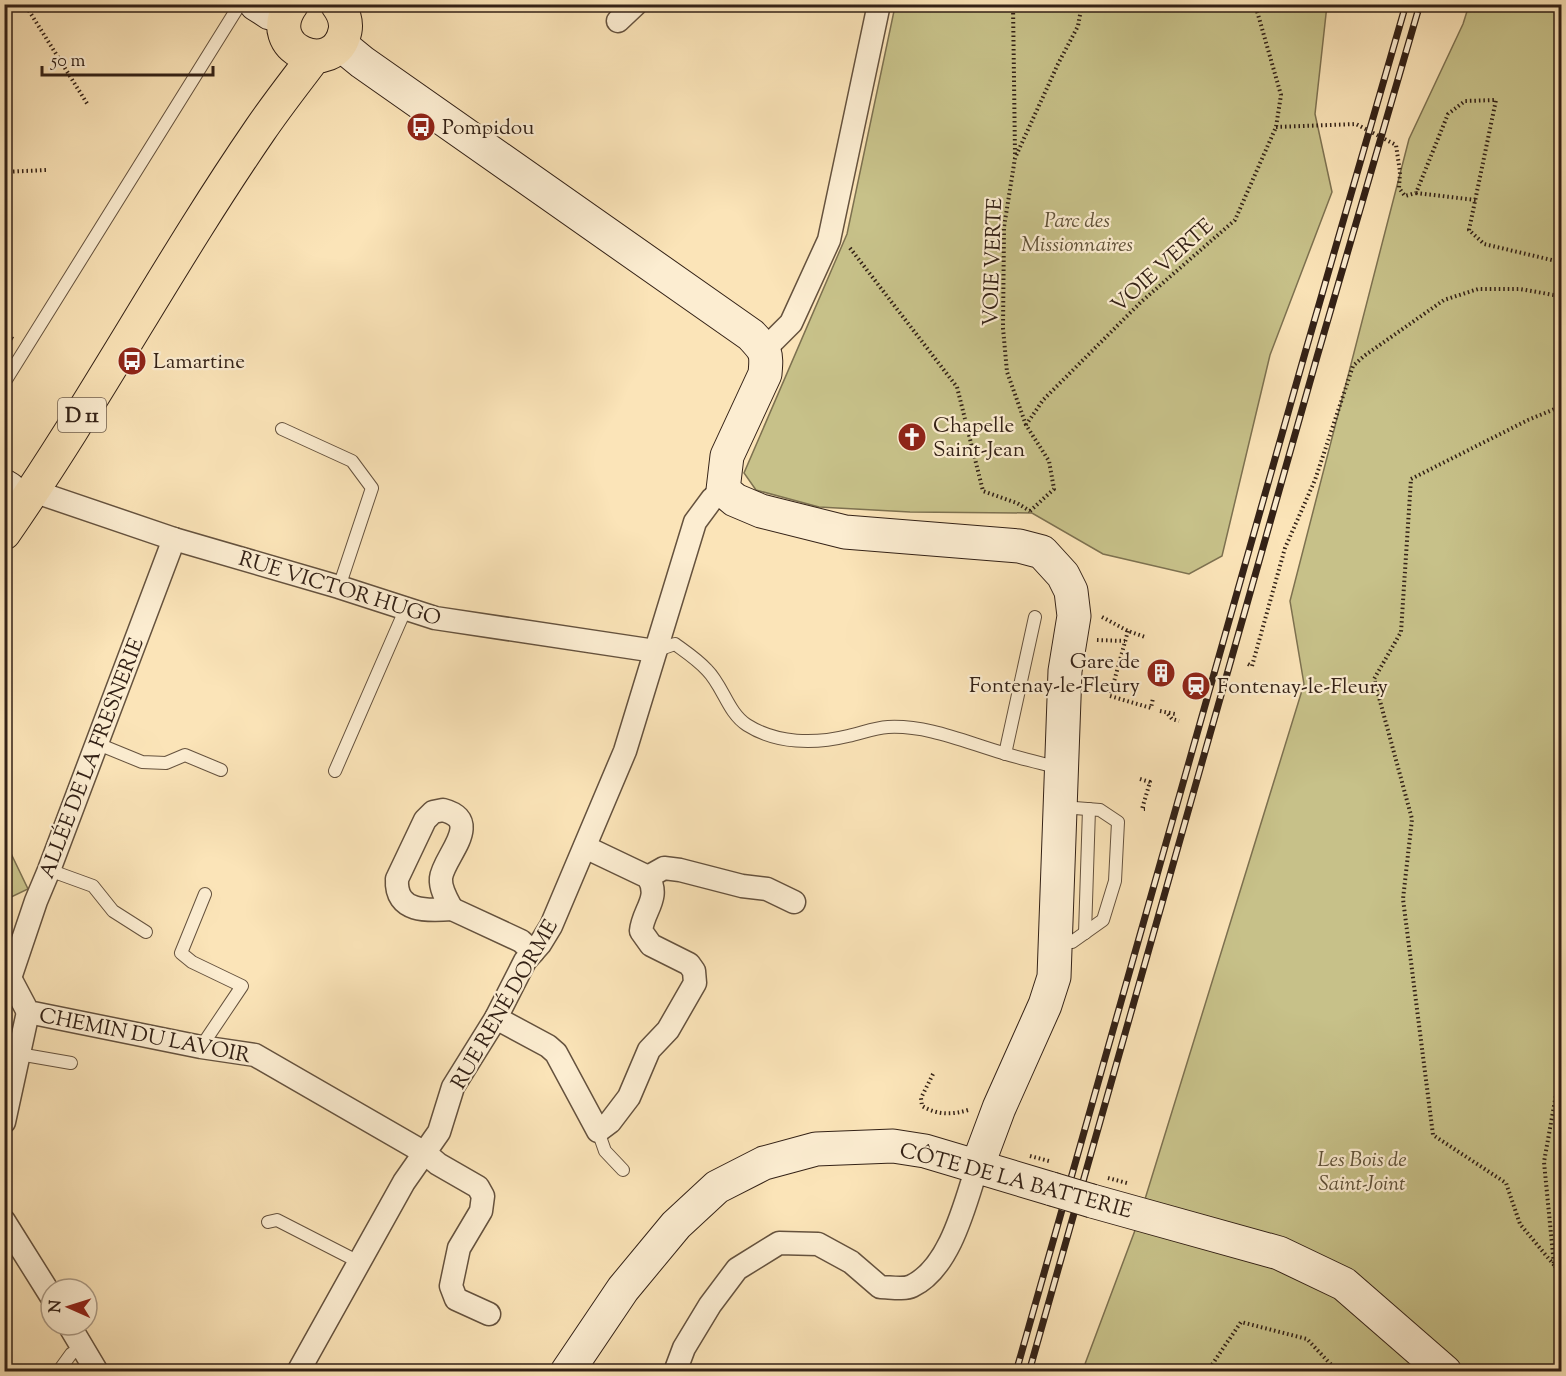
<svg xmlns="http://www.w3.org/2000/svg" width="1566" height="1376" font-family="'Sorts Mill Goudy',serif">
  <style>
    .green { fill: #c7c189; stroke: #7d7150; stroke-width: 1.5 }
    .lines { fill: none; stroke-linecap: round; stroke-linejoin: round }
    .lane-casing { stroke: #65523e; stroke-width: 14 }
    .street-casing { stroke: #65523e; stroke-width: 25 }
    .secondary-casing { stroke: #332116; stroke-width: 35 }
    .primary-casing { stroke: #332116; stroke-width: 35 }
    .path { stroke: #332116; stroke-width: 4; stroke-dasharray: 1.5 3; stroke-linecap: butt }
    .lane { stroke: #fcedd1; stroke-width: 12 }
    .street { stroke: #fcedd1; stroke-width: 22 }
    .secondary { stroke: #fcedd1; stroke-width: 33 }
    .primary { stroke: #fbe4b8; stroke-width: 33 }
    .rail-casing { stroke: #332116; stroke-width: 7 }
    .rail { stroke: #fcedd1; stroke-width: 4.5; stroke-dasharray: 14; stroke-linecap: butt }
    .secondary-bridge-casing { stroke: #332116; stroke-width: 35; stroke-linecap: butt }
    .path-bridge { stroke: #332116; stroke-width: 4; stroke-dasharray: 1.5 3; stroke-linecap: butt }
    .secondary-bridge { stroke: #fcedd1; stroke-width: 33 }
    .labels { text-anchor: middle; stroke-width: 4.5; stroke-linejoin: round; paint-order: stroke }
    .shield { fill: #fcedd1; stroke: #6f5e4e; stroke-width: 1.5 }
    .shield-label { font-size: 20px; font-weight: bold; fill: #332116 }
    .poi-label { font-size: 21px; fill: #332116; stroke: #fcedd1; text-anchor: start }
    .park-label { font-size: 21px; font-style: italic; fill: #5f5138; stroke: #fcedd1 }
    .street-label { font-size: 21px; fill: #332116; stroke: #fcedd1 }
  </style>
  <rect width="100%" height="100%" fill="#fbe4b8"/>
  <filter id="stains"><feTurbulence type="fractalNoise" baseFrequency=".00333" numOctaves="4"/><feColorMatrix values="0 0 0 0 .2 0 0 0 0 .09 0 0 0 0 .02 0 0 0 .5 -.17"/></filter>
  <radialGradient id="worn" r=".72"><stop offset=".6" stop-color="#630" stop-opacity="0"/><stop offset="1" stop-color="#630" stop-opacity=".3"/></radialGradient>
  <g class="green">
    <polygon points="898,5 1327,5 1315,114 1332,192 1270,355 1222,556 1189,574 1103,554 1032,513 910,512 819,507 756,490 744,473 847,234 894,11"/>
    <polygon points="1469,5 1561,5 1561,1371 1082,1372 1137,1225 1304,684 1290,601 1409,139 1463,24"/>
    <polygon points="5,841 28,889 5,900 4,900"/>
  </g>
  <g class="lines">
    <g class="lane-casing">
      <g id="lane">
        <polyline points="4,383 240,4"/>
        <polyline points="282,429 352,461 372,488 339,587"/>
        <path d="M655,651L675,644C686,652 698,660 707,670C723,686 728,713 747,725C777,744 815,744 848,736C862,733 874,728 888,727C928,725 965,742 1003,753C1022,759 1041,763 1060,768"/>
        <polyline points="98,744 142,762 166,763 185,755 221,770"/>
        <polyline points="1005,754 1035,617"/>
        <polyline points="335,771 406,608"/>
        <polyline points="49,870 93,886 113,911 146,932"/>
        <polyline points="1085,933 1089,809"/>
        <polyline points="1056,941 1072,942 1103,920 1115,881 1118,822 1100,810 1062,807"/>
        <polyline points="201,1047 242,986 192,962 181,953 205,894"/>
        <polyline points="19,1054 71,1063"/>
        <polyline points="598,1131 605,1151 623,1170"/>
        <polyline points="268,1222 277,1220 359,1262"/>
        <polyline points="58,1372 71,1354 82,1347"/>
      </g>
    </g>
    <g class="street-casing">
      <g id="street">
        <polyline points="618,21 636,4"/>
        <polyline points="765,349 791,323 829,240 879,4"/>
        <polyline points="33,491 174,539 339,587 435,618 655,651"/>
        <path d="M443,810C485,821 443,857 441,878C440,889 447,900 452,909C428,911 395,913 397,879L425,820L433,812Z"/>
        <polyline points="648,877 664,868 680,870 742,886 767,889 794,902"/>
        <polyline points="452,909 521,941 533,952"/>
        <polyline points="4,973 10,978 28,1012 201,1047 255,1055 425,1153 438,1164 478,1187 483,1196 481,1211 459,1248 451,1286 456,1299 489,1314"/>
        <polyline points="10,978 36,901 49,870 174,539"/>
        <path d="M496,1018L548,1046L556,1053L598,1131L610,1122L629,1097L649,1050L668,1030L695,983L694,971L689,964L651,945L641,931C643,910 661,898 648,877L585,847"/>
        <polyline points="4,1122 28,1012"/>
        <polyline points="4,1221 51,1296"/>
        <polyline points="69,1325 97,1372"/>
        <polyline points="298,1372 404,1182 439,1132 453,1087 496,1018 525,961 540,944 551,926 625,751 695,522 712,499 723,490"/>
        <path d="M675,1372L684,1348L710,1305L737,1269L779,1243L818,1244L851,1262L880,1287C889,1287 904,1290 912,1286C950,1268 965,1204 977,1167"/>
      </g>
    </g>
    <g class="secondary-casing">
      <g id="secondary">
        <polyline points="256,4 270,13 284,17"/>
        <path d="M340,44L362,62L751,335C766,351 767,352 765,374L727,456L723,490L735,500L761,511L845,532L1019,546L1042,552L1063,575L1071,591L1074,616L1065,671L1054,977L1045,1005L999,1108L977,1167"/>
        <polyline points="4,486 9,489"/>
        <polyline points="1092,1201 1279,1253 1344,1284 1445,1372"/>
        <polyline points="567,1372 623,1289 676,1225 717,1187 764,1163 816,1149 893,1146 925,1151 1052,1189"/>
      </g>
    </g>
    <g class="primary-casing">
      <g id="primary">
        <path d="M292,4C259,49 335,80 345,31C347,21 343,12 337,4"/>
        <path d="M4,533C95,402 170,261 260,130C277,105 296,81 314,57"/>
      </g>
    </g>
    <g class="path">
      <polyline points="23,4 26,6 88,105"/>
      <polyline points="1013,4 1015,155"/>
      <polyline points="1276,127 1356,124 1396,145 1400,172 1399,188 1405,196 1416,193 1448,114 1465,101 1496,100 1469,230 1484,244 1556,261 1562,264"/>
      <polyline points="4,172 46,170"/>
      <polyline points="1416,193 1476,200"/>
      <polyline points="850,248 957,387 983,491 1017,503 1030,511"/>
      <polyline points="4,334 13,339"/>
      <polyline points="1026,425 1007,372 1003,328 1004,227 1015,158 1058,64 1078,26 1082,4"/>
      <polyline points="1030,511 1054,489 1049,461 1026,425 1043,400 1141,302 1235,220 1276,127 1281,95 1255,4"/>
      <polyline points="1102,617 1128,631 1145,637"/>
      <polyline points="1128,631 1110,696 1151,708 1153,698"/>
      <polyline points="1097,640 1125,641"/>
      <polyline points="1248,664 1252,666 1285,548 1315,480 1353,366 1364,356 1444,300 1478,289 1520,289 1554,295 1562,302"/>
      <polyline points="1160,711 1175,714"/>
      <polyline points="1168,714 1172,719 1179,721"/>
      <polyline points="1140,779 1150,782 1142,809 1145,809"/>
      <polyline points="1562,1061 1544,1162 1554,1265 1562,1274"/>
      <path d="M933,1074L921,1098L922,1106C937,1115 952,1115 968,1110"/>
      <polyline points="1554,1265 1520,1224 1506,1183 1433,1135 1403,899 1412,819 1374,679 1401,632 1411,479 1528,420 1562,406"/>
      <polyline points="1207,1372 1241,1322 1307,1339 1338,1372"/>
    </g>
    <use href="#lane" class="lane"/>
    <use href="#street" class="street"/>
    <use href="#secondary" class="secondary"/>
    <use href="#primary" class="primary"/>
    <g class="rail-casing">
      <g id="rail">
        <polyline points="1016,1372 1305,353 1406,4"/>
        <polyline points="1029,1372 1317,357 1420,4"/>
      </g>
    </g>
    <use href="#rail" class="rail"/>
    <g class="secondary-bridge-casing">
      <polyline id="secondary-bridge" points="1052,1189 1092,1201"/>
    </g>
    <g class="path-bridge">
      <polyline points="1030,1156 1049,1161"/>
      <polyline points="1108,1178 1127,1183"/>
    </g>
    <use href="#secondary-bridge" class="secondary-bridge"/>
  </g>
  <defs>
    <g id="bus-disc" transform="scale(1.5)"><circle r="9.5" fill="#8f2418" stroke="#fcedd1"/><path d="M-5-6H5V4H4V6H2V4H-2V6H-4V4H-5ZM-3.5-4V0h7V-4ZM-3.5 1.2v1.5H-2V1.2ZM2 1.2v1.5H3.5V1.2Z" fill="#fff"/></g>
    <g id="church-disc" transform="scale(1.5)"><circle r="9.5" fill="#8f2418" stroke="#fcedd1"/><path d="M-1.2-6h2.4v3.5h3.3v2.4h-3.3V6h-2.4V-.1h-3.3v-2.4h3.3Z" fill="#fff"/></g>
    <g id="building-disc" transform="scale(1.5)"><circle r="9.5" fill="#8f2418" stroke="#fcedd1"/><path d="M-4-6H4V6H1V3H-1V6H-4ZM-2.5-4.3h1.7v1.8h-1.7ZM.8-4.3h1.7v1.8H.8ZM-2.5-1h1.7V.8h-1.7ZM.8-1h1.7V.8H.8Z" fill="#fff"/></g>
    <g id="station-disc" transform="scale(1.5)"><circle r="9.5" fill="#8f2418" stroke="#fcedd1"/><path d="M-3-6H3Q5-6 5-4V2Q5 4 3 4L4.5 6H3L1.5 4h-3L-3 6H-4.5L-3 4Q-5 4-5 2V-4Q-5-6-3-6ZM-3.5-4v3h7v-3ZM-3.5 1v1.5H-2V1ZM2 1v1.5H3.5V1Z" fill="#fff"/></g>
  </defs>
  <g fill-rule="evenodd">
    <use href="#bus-disc" x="421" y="127"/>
    <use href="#bus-disc" x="132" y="361"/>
    <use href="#church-disc" x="912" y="437"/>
    <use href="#building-disc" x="1161" y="673"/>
    <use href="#station-disc" x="1196" y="686"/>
  </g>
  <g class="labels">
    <rect class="shield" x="58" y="398" width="48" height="34" rx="4.5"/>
    <g class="shield-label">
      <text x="82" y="422">D 11</text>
    </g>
    <g class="poi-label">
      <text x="442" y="134">Pompidou</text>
      <text x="153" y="368">Lamartine</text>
      <text x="933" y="432">Chapelle<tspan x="933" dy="24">Saint-Jean</tspan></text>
      <text x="1140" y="668" text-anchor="end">Gare de<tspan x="1140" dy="24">Fontenay-le-Fleury</tspan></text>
      <text x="1217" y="693">Fontenay-le-Fleury</text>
    </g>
    <g class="park-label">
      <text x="1077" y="227">Parc des<tspan x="1077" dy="24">Missionnaires</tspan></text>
      <text x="1362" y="1166">Les Bois de<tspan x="1362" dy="24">Saint-Joint</tspan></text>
    </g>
    <g class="street-label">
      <text transform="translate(992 262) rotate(-88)" y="7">VOIE VERTE</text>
      <text transform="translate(1162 265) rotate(-42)" y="7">VOIE VERTE</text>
      <text transform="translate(340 588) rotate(17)" y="7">RUE VICTOR HUGO</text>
      <text transform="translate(91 758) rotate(-69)" y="7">ALLÉE DE LA FRESNERIE</text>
      <text transform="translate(504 1004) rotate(-60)" y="7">RUE RENÉ DORME</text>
      <text transform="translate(145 1035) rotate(11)" y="7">CHEMIN DU LAVOIR</text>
      <text transform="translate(1016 1180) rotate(15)" y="7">CÔTE DE LA BATTERIE</text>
    </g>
  </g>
  <rect width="1566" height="1376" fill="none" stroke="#fbe4b8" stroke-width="24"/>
  <rect x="6" y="6" width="1554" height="1364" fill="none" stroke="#332116" stroke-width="3"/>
  <rect x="12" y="12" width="1542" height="1352" fill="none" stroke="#332116" stroke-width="1.5"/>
  <g transform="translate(69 1307) rotate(273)"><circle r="28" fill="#fcedd1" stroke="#ac9b86" stroke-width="1.5"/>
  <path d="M0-4.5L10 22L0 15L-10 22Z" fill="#8f2418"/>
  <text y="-9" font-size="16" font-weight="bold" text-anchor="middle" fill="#332116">N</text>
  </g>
  <path d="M42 66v9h171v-9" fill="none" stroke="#332116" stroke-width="3"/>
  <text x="51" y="66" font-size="18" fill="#332116" stroke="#fcedd1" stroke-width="4.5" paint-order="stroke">50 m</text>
  <rect width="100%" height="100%" filter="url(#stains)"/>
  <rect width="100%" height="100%" fill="url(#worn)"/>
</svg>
